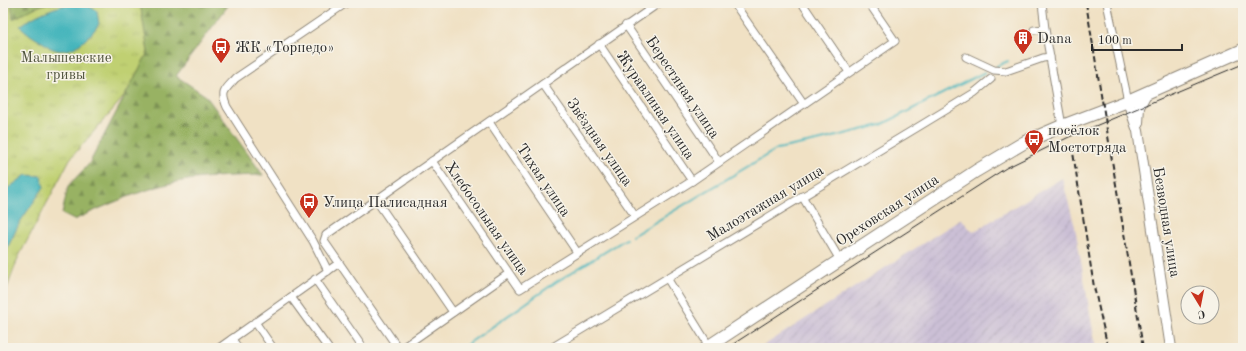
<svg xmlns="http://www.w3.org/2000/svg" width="1246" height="351" font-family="'Old Standard TT',serif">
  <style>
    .industrial { fill: url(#industrial-furrows) }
    .grass { fill: url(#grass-tufts); stroke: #767e4e }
    .forest { fill: url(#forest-firs); stroke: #626e48 }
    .water { fill: #45b5bc; stroke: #387074 }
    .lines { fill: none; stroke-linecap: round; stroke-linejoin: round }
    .stream { stroke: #45b5bc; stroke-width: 2 }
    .minor-casing { stroke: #8e8678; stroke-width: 9 }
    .secondary-casing { stroke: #8e8678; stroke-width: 12 }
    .primary-casing { stroke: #8e8678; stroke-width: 14 }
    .minor { stroke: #fff; stroke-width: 7 }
    .secondary { stroke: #fff; stroke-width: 10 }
    .primary { stroke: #fff; stroke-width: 12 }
    .tram { stroke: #2b2b2b; stroke-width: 1 }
    .rail { stroke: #2b2b2b; stroke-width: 2; stroke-dasharray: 6 3; stroke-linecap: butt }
    .labels { text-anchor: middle; stroke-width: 3; stroke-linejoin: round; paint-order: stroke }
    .poi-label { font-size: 15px; fill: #2b2b2b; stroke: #f7f3e8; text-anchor: start }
    .park-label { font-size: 15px; fill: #50543d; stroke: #f7f3e8 }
    .street-label { font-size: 15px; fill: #2b2b2b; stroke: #f7f3e8 }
  </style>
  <defs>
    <pattern id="industrial-furrows" width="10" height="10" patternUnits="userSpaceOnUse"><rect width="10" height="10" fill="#cbbfd5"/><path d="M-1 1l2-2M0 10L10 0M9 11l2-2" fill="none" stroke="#aea4b7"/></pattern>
    <pattern id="grass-tufts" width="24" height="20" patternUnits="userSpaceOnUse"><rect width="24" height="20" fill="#c0d072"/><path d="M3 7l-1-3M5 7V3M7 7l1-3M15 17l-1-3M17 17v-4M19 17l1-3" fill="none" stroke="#a5b363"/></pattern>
    <pattern id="forest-firs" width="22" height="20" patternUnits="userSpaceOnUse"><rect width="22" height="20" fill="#98b264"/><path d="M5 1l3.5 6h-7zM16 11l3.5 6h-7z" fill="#7c9153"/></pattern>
  </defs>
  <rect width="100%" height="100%" fill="#f7f3e8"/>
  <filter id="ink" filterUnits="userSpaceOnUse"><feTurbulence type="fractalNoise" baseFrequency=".025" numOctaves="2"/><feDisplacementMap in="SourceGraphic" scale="8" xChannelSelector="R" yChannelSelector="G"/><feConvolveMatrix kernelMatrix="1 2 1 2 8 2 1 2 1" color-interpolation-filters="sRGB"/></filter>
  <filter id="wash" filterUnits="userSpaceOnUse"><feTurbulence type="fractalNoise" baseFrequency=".012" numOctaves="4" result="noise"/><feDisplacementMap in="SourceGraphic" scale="16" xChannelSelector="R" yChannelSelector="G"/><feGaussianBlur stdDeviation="0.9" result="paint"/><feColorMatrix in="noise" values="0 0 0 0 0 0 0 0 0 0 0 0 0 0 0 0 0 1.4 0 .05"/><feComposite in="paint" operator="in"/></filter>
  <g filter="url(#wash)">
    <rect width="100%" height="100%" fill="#f0e1c4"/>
    <polygon class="industrial" points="1062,178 1075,227 1096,348 760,348 961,219 973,232"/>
    <polygon class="grass" points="3,3 205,3 70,159 18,258 3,299"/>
    <g class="forest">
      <polygon points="11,3 48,3 34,8 13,19"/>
      <path d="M140,3H230L176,76L206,96L263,175C232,176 199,176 168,184C136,192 104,206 74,220L62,214L68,186L89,164L148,52Z"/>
    </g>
    <g class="water">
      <path d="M74,3H83L97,11L99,24C89,38 72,56 53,49C49,48 46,44 42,42C34,38 27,33 20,26C36,14 54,7 74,3Z"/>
      <polygon points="26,175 41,176 44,187 20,222 3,257 3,192"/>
    </g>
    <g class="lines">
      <g class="stream">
        <polyline points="997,66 1008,61"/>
        <polyline points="632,236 777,149 817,141 881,125 985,72"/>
        <polyline points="462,348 556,282 626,239"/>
      </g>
    </g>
  </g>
  <g filter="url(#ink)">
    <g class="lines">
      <g class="minor-casing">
        <g id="minor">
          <polyline points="734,3 804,104"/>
          <polyline points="802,3 849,72"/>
          <polyline points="1042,3 1045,29 1062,126"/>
          <polyline points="1107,3 1128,101"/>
          <polyline points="626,25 719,162"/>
          <polyline points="1034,30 1045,29"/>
          <polyline points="599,44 692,181"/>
          <polyline points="966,57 994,70 1006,71 1043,58 1050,57"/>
          <polyline points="543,84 635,216"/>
          <polyline points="489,122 577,252"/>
          <polyline points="432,161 520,289 692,181 895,41 869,3"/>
          <polyline points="802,196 840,260"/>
          <polyline points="376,200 453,312"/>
          <path d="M328,271L313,241L227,107C220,91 225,90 236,78L346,3"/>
          <polyline points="667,278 709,346"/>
          <polyline points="315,279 363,348"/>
          <polyline points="291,297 328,348"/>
          <polyline points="255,322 273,348"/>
          <polyline points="232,339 238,348"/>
          <polyline points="219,348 339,263"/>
          <polyline points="398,348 324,241 326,235 659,3"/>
          <polyline points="402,348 508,274"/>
          <polyline points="551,348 923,124 974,93 991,79"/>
        </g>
      </g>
      <g class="secondary-casing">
        <g id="secondary">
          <polyline points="1128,101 1138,131 1171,348"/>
          <polyline points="1138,123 1139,107 1147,92"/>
        </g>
      </g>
      <g class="primary-casing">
        <polyline id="primary" points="706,348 976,171 1025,142 1062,126 1128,101 1243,50"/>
      </g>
      <use href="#minor" class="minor"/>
      <use href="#secondary" class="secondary"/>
      <use href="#primary" class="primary"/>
      <polyline class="tram" points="727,348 1006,168 1069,137 1243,64"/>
      <g class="rail">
        <polyline points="1086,3 1143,348"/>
        <polyline points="1072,146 1094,287 1108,348"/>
      </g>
    </g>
  </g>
  <defs>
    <g id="building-pin" transform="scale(1)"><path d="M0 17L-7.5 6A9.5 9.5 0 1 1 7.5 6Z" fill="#c8321e" stroke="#f7f3e8"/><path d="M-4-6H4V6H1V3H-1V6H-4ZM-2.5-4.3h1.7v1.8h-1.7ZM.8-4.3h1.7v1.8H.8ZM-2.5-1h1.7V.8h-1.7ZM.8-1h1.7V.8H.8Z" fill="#fff"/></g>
    <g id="bus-pin" transform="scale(1)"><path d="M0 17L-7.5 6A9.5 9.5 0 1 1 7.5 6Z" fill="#c8321e" stroke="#f7f3e8"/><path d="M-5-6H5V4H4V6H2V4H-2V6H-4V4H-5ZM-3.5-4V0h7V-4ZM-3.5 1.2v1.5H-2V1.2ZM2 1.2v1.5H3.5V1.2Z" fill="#fff"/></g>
  </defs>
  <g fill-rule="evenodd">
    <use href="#building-pin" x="1023" y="38"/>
    <use href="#bus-pin" x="221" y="47"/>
    <use href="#bus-pin" x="1034" y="139"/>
    <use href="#bus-pin" x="309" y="202"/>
  </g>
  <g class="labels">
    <g class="poi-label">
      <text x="1037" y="43">Dana</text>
      <text x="235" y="52">ЖК «Торпедо»</text>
      <text x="1048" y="135">посёлок<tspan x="1048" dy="17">Мостотряда</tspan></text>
      <text x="323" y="207">Улица Палисадная</text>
    </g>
    <g class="park-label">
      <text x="66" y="62">Малышевские<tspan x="66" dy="17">гривы</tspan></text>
    </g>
    <g class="street-label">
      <text transform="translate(683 87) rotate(56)" y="5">Берестяная улица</text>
      <text transform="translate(656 105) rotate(56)" y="5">Журавлиная улица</text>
      <text transform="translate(600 142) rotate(55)" y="5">Звёздная улица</text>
      <text transform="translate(544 180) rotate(56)" y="5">Тихая улица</text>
      <text transform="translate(765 203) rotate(-31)" y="5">Малоэтажная улица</text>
      <text transform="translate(887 210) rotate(-33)" y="5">Ореховская улица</text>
      <text transform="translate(487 218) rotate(55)" y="5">Хлебосольная улица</text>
      <text transform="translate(1167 222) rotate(81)" y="5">Безводная улица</text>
    </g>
  </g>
  <rect width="1246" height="351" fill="none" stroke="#f7f3e8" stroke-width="16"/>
  <g transform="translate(1200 305) rotate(170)"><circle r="19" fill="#f7f3e8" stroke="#a5a39c"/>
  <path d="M0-3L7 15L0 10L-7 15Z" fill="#c8321e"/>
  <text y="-6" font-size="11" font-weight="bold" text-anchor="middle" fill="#2b2b2b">С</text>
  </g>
  <path d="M1092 44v6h90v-6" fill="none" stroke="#2b2b2b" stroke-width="2"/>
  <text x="1098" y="44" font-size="12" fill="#2b2b2b" stroke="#f7f3e8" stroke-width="3" paint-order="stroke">100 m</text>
</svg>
